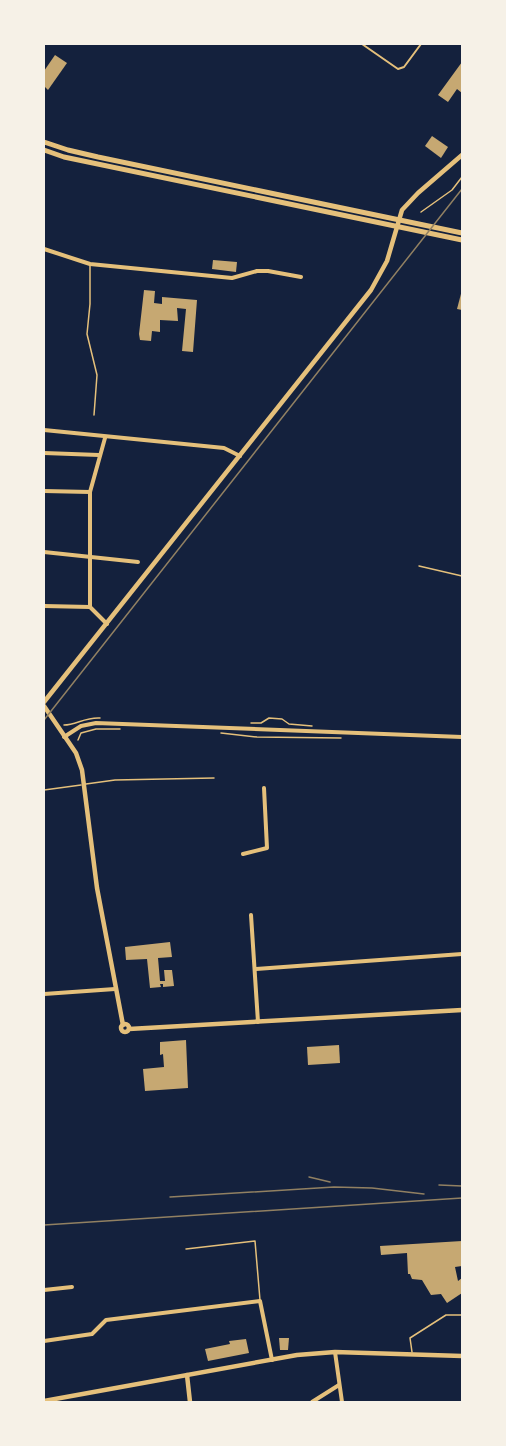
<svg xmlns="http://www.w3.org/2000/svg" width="506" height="1446" font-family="Merriweather,serif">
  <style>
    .building { fill: #c6a872 }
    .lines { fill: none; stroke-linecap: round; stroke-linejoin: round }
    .path { stroke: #e5c07b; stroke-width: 1.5 }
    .service { stroke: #e5c07b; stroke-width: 1.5 }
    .pedestrian { stroke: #e5c07b; stroke-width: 2 }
    .minor { stroke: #e5c07b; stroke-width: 4 }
    .tertiary { stroke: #e5c07b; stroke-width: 4.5 }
    .secondary { stroke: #e5c07b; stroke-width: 5 }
    .rail { stroke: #918062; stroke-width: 1.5 }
  </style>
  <rect width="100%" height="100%" fill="#14213d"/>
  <g class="building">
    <polygon points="55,55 67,63 48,90 44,86 44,71"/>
    <polygon points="462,62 462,93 457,89 448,102 438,95"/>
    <polygon points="432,136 448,147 441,158 425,146"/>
    <polygon points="213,260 237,262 236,272 212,269"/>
    <polygon points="144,290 155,291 154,303 162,304 162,297 197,300 193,352 182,351 186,309 177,308 178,321 160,320 160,332 152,331 151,341 140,340 139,334"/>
    <polygon points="462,290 462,310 457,309"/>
    <polygon points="170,942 172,957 158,958 160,981 165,981 164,970 172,970 174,986 163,987 163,984 160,984 161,987 150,988 147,959 126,960 125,947"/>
    <polygon points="186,1040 188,1088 145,1091 143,1069 164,1067 163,1054 160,1055 160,1042"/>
    <polygon points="339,1045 340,1063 308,1065 307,1047"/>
    <polygon points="462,1241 462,1250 461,1250 462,1266 455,1267 458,1281 462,1278 462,1293 447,1303 441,1294 431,1295 422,1280 412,1279 410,1274 408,1274 407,1253 381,1255 380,1246"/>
    <polygon points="279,1338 289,1338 288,1350 280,1350"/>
    <polygon points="246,1339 249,1353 208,1361 205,1349 230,1344 229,1341"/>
  </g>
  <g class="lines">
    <g class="path">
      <polyline points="421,212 452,190 462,177"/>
      <polyline points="251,723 261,723 269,718 282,719 289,724 312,726"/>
      <path d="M64,725C76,725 85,717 100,718"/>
      <polyline points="221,733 257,737 341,738"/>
      <polyline points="78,740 81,733 96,729 120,729"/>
    </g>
    <g class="service">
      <polyline points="90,265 90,304 87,334 97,375 94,415"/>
      <polyline points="419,566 462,576"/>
      <polyline points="86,784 115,780 214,778"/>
      <polyline points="44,790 81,785"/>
      <polyline points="186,1249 255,1241 260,1300"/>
      <polyline points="412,1352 410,1338 446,1315 462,1315"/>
    </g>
    <polyline class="pedestrian" points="362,44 398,69 404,67 421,44"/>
    <g class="minor">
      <polyline points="44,249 90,264 232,278 257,271 268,271 301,277"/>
      <polyline points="44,430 224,448 240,456"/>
      <polyline points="105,438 90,492 90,607 107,624"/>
      <polyline points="44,453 99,455"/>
      <polyline points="44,491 90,492"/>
      <polyline points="44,552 138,562"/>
      <polyline points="44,606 90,607"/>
      <polyline points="64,737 81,726 96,723 462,737"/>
      <polyline points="243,854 267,848 264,788"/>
      <polyline points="251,915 258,1022"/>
      <polyline points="256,969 462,954"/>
      <polyline points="44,994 115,989"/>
      <polyline points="44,1290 72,1287"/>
      <polyline points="44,1341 92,1334 106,1320 260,1301 272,1360"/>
      <polyline points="335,1352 342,1402"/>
      <polyline points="312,1402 339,1385"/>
    </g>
    <g class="tertiary">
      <polyline points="44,702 371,290 387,261 402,210 418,193 462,155"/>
      <polyline points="44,706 76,753 82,770 97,888 123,1025"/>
      <circle cx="125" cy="1028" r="4"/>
      <polyline points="129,1029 462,1010"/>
      <polyline points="187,1375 190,1402"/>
      <polyline points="44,1401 297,1355 335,1352 462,1356"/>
    </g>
    <g class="secondary">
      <polyline points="44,142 68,150 98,157 462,233"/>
      <polyline points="44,150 64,157 462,240"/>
    </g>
    <g class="rail">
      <polyline points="44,720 462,189"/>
      <polyline points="309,1177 330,1182"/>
      <polyline points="439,1185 462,1186"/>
      <polyline points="170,1197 334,1187 372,1188 424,1194"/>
      <polyline points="44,1225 462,1198"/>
    </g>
  </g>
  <rect width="506" height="1446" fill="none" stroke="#f6f1e7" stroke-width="90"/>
</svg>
